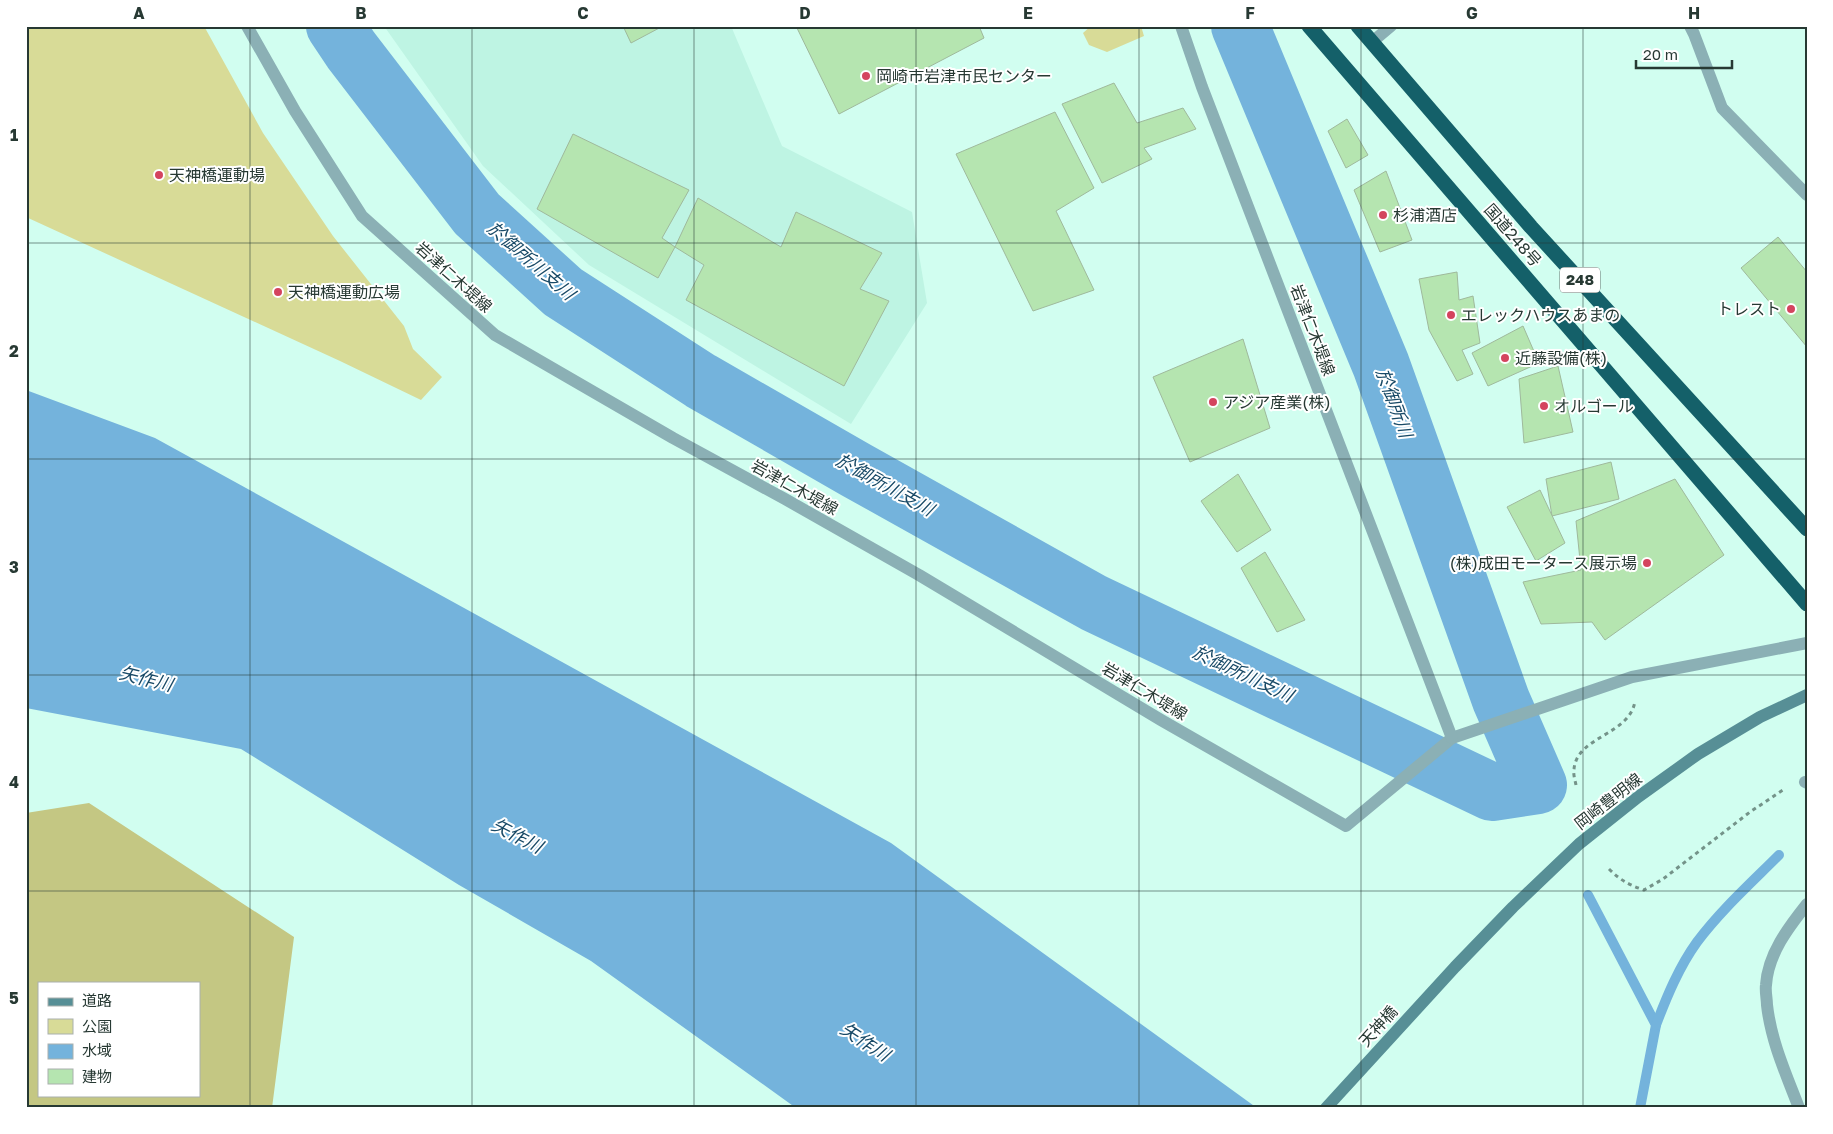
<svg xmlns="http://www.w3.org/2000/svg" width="1833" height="1134" font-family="'Golos Text','Noto Sans JP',sans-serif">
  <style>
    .built { fill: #bef4e3 }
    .green { fill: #d8db97 }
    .forest { fill: #c4c783; fill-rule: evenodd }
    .water { fill: #74b3dc }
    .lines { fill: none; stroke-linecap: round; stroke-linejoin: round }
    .stream { stroke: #74b3dc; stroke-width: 10 }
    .river { stroke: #74b3dc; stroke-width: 58 }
    .building { fill: #b5e5b0; stroke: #9fb99c }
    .path { stroke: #749389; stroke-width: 3; stroke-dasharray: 4 4; stroke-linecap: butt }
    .street { stroke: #8bb0b5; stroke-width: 12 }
    .secondary { stroke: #578f96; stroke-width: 12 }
    .highway { stroke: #146069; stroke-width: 15 }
    .grid { fill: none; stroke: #273933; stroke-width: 1; stroke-opacity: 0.55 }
    .poi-dot { fill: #d4445e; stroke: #fff; stroke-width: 2 }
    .labels { text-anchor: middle; stroke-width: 4; stroke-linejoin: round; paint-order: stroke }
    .shield { fill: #fff; stroke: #687470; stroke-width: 1 }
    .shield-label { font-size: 15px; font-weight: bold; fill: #273933 }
    .poi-label { font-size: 16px; fill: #273933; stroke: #fff; text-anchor: start }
    .street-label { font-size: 16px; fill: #273933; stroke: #fff }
    .water-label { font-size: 18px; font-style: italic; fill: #194a67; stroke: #fff }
    .neatline { fill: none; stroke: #273933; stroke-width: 2 }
    .grid-label { font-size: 16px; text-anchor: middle; font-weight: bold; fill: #273933 }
  </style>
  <rect width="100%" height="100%" fill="#d1fef0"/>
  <polygon class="built" points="384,26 731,26 782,146 912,212 927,303 851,424 589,265 483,166"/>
  <g class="green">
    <polygon points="26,26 204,26 263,133 333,236 404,326 413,349 442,377 421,400 340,361 26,217"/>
    <polygon points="1091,26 1141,26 1144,36 1107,52 1089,45 1083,33"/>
  </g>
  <path class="forest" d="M89,803L294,937L272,1108H26V813ZM39,983H199V1095H39Z"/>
  <polygon class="water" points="26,390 155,438 891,843 1257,1108 796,1108 591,961 459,885 241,749 26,708"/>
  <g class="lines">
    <g class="stream">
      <polyline points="1538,785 1546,807"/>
      <polyline points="1588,895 1656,1025 1640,1108"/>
      <path d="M1656,1025C1667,996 1679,967 1697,942C1721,910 1751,883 1779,855"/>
    </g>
    <polyline class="river" points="335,26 351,50 477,214 563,292 701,381 856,470 1094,603 1492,792 1538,785 1501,700 1381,365 1240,26"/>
  </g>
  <g class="building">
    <polygon points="623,26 663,26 631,43"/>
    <polygon points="796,26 979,26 984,38 839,114"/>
    <polygon points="1114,83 1137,123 1183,108 1196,129 1144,148 1152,159 1102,183 1062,104"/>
    <polygon points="1055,112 1094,188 1056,211 1094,290 1033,311 956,154"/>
    <polygon points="1347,119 1368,155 1346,168 1328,131"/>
    <polygon points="573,134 689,190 662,238 675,247 658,278 537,209"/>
    <polygon points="1386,171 1412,240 1380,252 1354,190"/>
    <polygon points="698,198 781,247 796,212 882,253 860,289 889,301 844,386 686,300 704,265 675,247"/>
    <polygon points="1778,237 1807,272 1807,347 1741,268"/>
    <polygon points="1457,272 1459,300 1473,296 1480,343 1462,350 1473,374 1457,381 1429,330 1419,279"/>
    <polygon points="1523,326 1539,363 1488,386 1472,353"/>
    <polygon points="1243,339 1270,428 1190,462 1153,377"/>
    <polygon points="1558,366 1573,432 1524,443 1519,379"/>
    <polygon points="1611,462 1619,499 1552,516 1546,479"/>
    <polygon points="1238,474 1271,530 1237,552 1201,501"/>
    <polygon points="1675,479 1724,555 1605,640 1592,622 1541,624 1523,582 1581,570 1576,521"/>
    <polygon points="1540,490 1565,543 1536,561 1507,507"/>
    <polygon points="1265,552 1305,620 1277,632 1241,568"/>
  </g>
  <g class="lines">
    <g class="path">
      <path d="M1576,785C1575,780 1573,774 1574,769C1577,736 1630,735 1635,701"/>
      <path d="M1609,869C1620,880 1629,885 1644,890L1663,879L1750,812L1783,790"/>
    </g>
    <g class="street">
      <polyline points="247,26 295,111 362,216 495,335 673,438 785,499 919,575 1161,720 1346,826 1452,738 1632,677 1807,643"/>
      <polyline points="1181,26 1202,87 1452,738"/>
      <polyline points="1690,26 1694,34 1722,108 1807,195"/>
      <polyline points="1372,42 1391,26"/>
      <polyline points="1805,782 1807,783"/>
      <path d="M1799,1108C1786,1074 1771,1041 1767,1005C1767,999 1765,991 1766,985C1768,954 1788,928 1807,904"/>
    </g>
    <polyline class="secondary" points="1326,1108 1455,967 1513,907 1579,844 1638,797 1698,754 1760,717 1807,695"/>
    <g class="highway">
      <polyline points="1309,26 1807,604"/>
      <polyline points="1358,26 1531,227 1807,529"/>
    </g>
  </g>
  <path class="grid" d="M250,26V1108M472,26V1108M694,26V1108M916,26V1108M1139,26V1108M1361,26V1108M1583,26V1108M26,243H1807M26,459H1807M26,675H1807M26,891H1807"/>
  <g class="poi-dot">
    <circle cx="866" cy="76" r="5"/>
    <circle cx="159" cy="175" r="5"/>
    <circle cx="1383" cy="215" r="5"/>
    <circle cx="278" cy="292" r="5"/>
    <circle cx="1791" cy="309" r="5"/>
    <circle cx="1451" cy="315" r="5"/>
    <circle cx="1505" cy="358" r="5"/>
    <circle cx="1213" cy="402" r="5"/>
    <circle cx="1544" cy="406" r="5"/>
    <circle cx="1647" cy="563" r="5"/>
  </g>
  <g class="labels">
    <rect class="shield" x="1560" y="267.5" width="40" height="25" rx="4"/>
    <g class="shield-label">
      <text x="1580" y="285">248</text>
    </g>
    <g class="poi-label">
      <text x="876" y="82">岡崎市岩津市民センター</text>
      <text x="169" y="181">天神橋運動場</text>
      <text x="1393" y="221">杉浦酒店</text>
      <text x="288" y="298">天神橋運動広場</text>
      <text x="1781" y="315" text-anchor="end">トレスト</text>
      <text x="1461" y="321">エレックハウスあまの</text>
      <text x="1515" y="364">近藤設備(株)</text>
      <text x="1223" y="408">アジア産業(株)</text>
      <text x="1554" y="412">オルゴール</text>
      <text x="1637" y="569" text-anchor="end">(株)成田モータース展示場</text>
    </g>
    <g class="street-label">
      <text transform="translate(1513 235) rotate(49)" y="6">国道248号</text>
      <text transform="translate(454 277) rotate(42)" y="6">岩津仁木堤線</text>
      <text transform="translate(1313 330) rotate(69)" y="6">岩津仁木堤線</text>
      <text transform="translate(795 487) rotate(29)" y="6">岩津仁木堤線</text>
      <text transform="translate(1145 691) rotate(31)" y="6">岩津仁木堤線</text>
      <text transform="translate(1608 801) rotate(-38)" y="6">岡崎豊明線</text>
      <text transform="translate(1378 1026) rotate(-48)" y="6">天神橋</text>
    </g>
    <g class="water-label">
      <text transform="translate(531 261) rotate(41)" y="6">於御所川支川</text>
      <text transform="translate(1394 403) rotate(70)" y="6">於御所川</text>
      <text transform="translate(885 485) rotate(29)" y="6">於御所川支川</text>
      <text transform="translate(1243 674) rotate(25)" y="6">於御所川支川</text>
      <text transform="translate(146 679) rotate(14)" y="6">矢作川</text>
      <text transform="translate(517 836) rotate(27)" y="6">矢作川</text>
      <text transform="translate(865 1042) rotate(33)" y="6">矢作川</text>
    </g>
  </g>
  <rect width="1833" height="1134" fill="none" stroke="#ffffff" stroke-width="55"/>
  <rect x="38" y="982" width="162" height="115" fill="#ffffff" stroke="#a9b0ad"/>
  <rect x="48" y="998" width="25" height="8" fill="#578f96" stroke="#a9b0ad"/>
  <text x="82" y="1006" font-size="15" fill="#273933">道路</text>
  <rect x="48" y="1019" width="25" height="15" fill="#d8db97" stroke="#a9b0ad"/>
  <text x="82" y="1032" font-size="15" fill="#273933">公園</text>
  <rect x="48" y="1044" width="25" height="15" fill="#74b3dc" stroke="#a9b0ad"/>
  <text x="82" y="1056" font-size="15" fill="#273933">水域</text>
  <rect x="48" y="1069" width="25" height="15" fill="#b5e5b0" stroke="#a9b0ad"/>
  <text x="82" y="1082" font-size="15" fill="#273933">建物</text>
  <path d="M1636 60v8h96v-8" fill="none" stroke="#273933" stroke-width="2.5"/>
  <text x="1643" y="60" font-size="15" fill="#273933" stroke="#ffffff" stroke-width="4" paint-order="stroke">20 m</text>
  <rect x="28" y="28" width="1778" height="1078" class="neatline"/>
  <g class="grid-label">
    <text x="139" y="19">A</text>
    <text x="361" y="19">B</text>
    <text x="583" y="19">C</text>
    <text x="805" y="19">D</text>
    <text x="1028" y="19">E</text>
    <text x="1250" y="19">F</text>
    <text x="1472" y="19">G</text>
    <text x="1694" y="19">H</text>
    <text x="14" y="141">1</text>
    <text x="14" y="357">2</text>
    <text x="14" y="573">3</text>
    <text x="14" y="788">4</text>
    <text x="14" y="1004">5</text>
  </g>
</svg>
